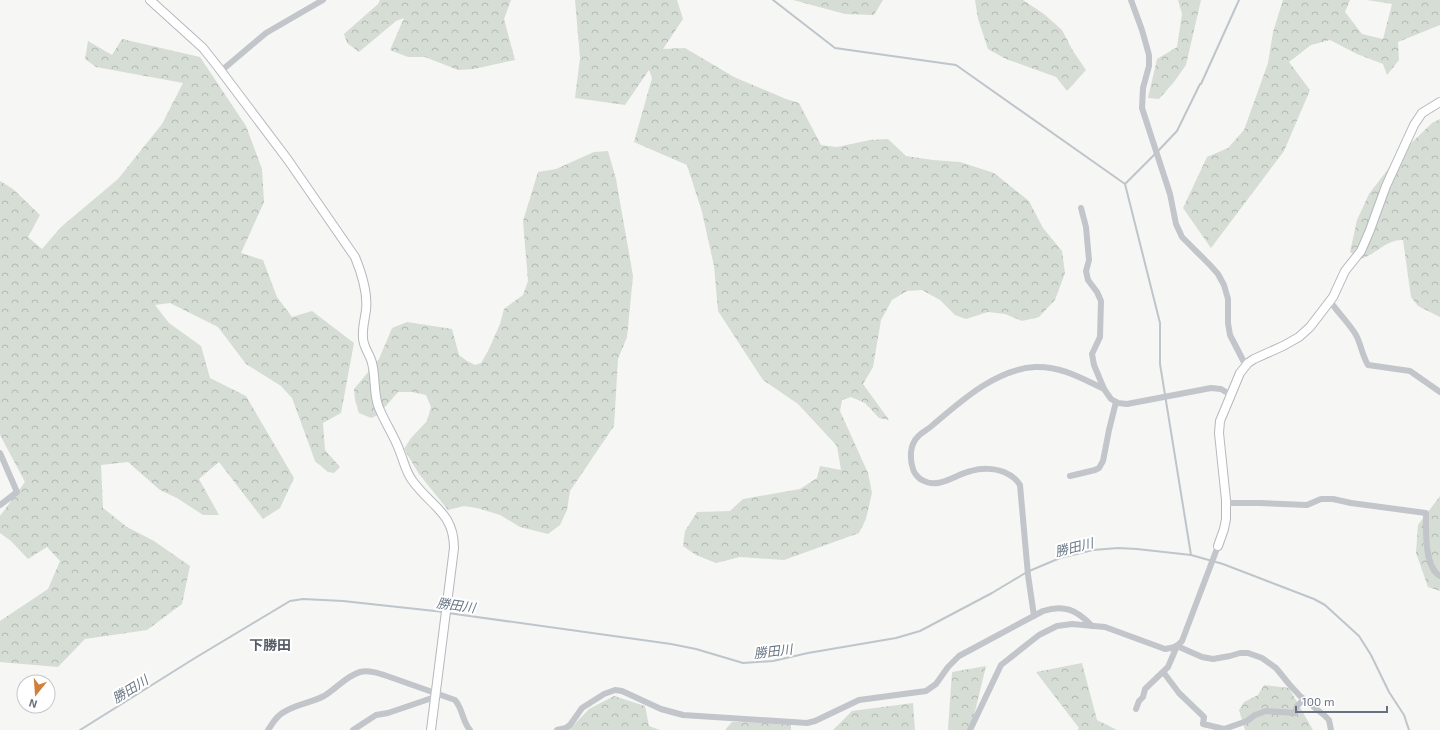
<svg xmlns="http://www.w3.org/2000/svg" width="1440" height="730" font-family="'Exo 2','Noto Sans JP',sans-serif">
  <style>
    .forest { fill: url(#forest-crowns) }
    .lines { fill: none; stroke-linecap: round; stroke-linejoin: round }
    .stream { stroke: #bec5cb; stroke-width: 2 }
    .secondary-casing { stroke: #b5b8bd; stroke-width: 10 }
    .street { stroke: #c2c5c9; stroke-width: 6 }
    .secondary { stroke: #fff; stroke-width: 8 }
    .labels { text-anchor: middle; stroke-width: 4; stroke-linejoin: round; paint-order: stroke }
    .water-label { font-size: 13px; font-style: italic; fill: #697785; stroke: #fff }
    .quarter-label { font-size: 14px; font-weight: bold; fill: #565b67; stroke: #fff }
  </style>
  <defs>
    <pattern id="forest-crowns" width="20" height="18" patternUnits="userSpaceOnUse"><rect width="20" height="18" fill="#d6ddd5"/><path d="M2 6a3 3 0 1 1 6 0M12 15a3 3 0 1 1 6 0" fill="none" stroke="#b1b8b2"/></pattern>
  </defs>
  <rect width="100%" height="100%" fill="#f6f6f4"/>
  <g class="forest">
    <polygon points="380,0 511,0 504,19 515,60 474,69 458,70 425,57 408,57 390,50 404,18 396,21 359,52 347,43 344,34 378,4"/>
    <polygon points="575,0 677,0 683,19 663,49 685,48 734,77 786,99 799,103 821,145 837,147 870,140 888,139 906,156 933,160 960,162 994,173 1029,201 1043,228 1062,251 1065,273 1055,300 1039,317 1022,321 1005,314 988,312 966,319 955,315 940,300 922,290 907,291 892,300 881,320 873,367 863,384 889,420 879,418 865,403 851,397 842,400 840,411 868,473 872,493 866,519 859,533 784,560 740,557 716,563 696,555 683,546 685,531 697,512 730,511 743,499 800,489 817,478 820,466 841,470 837,446 798,404 763,380 718,311 714,266 702,212 687,165 634,142 652,78 649,70 625,105 575,98 580,58"/>
    <polygon points="793,0 883,0 874,15 845,14"/>
    <polygon points="975,0 1023,0 1044,14 1062,30 1073,51 1086,70 1067,91 1056,77 1006,59 988,49 978,19"/>
    <polygon points="1178,0 1201,0 1186,65 1174,82 1159,99 1148,98 1157,59 1177,47 1182,14"/>
    <polygon points="1283,0 1350,0 1345,12 1362,34 1383,39 1392,4 1367,0 1440,0 1440,25 1398,42 1399,60 1387,75 1383,64 1357,54 1330,40 1311,45 1289,62 1310,90 1284,151 1211,248 1183,208 1207,157 1228,148 1244,130 1268,63 1273,32"/>
    <polygon points="122,39 200,57 246,126 262,169 264,202 241,253 263,260 277,297 292,317 312,311 354,343 341,413 323,423 325,450 340,467 334,473 328,472 315,461 292,398 281,386 246,364 218,327 170,303 155,305 169,323 201,346 210,378 246,396 294,478 280,508 263,519 219,462 199,479 219,515 203,515 177,498 160,490 128,462 101,465 103,508 127,527 154,541 190,566 182,604 147,630 85,639 58,667 0,662 0,621 48,589 60,561 47,547 28,559 11,541 0,533 0,516 25,482 0,435 0,181 13,189 40,215 28,237 42,249 61,227 118,179 162,124 183,83 96,67 85,59 88,41 112,55"/>
    <path d="M1440,119V317L1418,306L1411,297L1403,240C1386,239 1376,255 1360,259L1350,252L1357,220L1369,194L1398,156L1432,123Z"/>
    <polygon points="608,151 616,179 633,276 627,337 618,359 614,426 570,491 567,510 560,525 548,534 520,527 500,515 477,508 464,506 448,510 419,474 404,449 411,438 427,421 431,407 426,395 412,392 398,392 378,415 371,418 359,413 355,400 354,389 379,359 392,328 407,322 452,329 459,355 467,361 475,365 481,363 488,351 500,324 504,309 523,295 528,281 523,221 538,172 556,169 594,152"/>
    <polygon points="1440,496 1440,591 1428,587 1416,553 1418,525"/>
    <polygon points="1082,663 1097,720 1117,730 1077,730 1079,728 1036,672"/>
    <polygon points="986,666 971,728 969,730 948,730 952,672"/>
    <polygon points="1264,685 1289,688 1313,730 1245,730 1239,710 1244,702 1258,695"/>
    <polygon points="614,696 645,706 649,726 660,730 569,730 589,709"/>
    <polygon points="913,703 915,730 833,730 852,711"/>
    <polygon points="732,722 791,723 791,730 725,730"/>
  </g>
  <g class="lines">
    <g class="stream">
      <polyline points="773,0 835,48 956,65 1125,184 1160,323 1160,364 1191,555"/>
      <polyline points="1158,151 1177,131 1200,84 1201,84 1239,0"/>
      <polyline points="1125,184 1155,154"/>
      <polyline points="448,613 671,644 696,649 743,663 773,661 808,653 896,638 920,631 992,593 1027,572 1060,558 1093,550 1118,548 1137,549 1191,555 1223,564 1314,599 1325,605 1359,636 1371,655 1389,692 1404,715 1409,730"/>
      <polyline points="80,730 195,658 290,601 303,599 343,601 444,612"/>
    </g>
    <g class="secondary-casing">
      <g id="secondary">
        <path d="M150,0L203,48L218,67L288,160L355,257C362,274 368,292 366,310C365,319 362,328 363,338C363,347 370,354 372,363C376,378 373,394 379,408C385,423 395,437 400,452C404,462 406,472 412,480C430,506 454,512 454,548L431,730"/>
        <polyline points="1218,546 1224,529 1226,519 1226,500 1219,433 1220,421 1240,373 1248,363 1254,359 1283,346 1299,337 1310,327 1333,297 1345,271 1361,251 1370,230 1386,186 1414,125 1422,113 1440,102"/>
      </g>
    </g>
    <g class="street">
      <polyline points="1131,0 1142,30 1149,55 1149,66 1143,88 1142,108 1170,194 1176,224 1182,237 1210,265 1218,274 1224,285 1228,299 1228,323 1230,335 1246,366"/>
      <polyline points="221,71 266,33 323,0"/>
      <polyline points="1081,208 1086,227 1089,260 1086,271 1088,280 1097,292 1101,301 1100,337 1092,354 1094,365 1104,389 1111,399 1118,403 1127,404 1211,388 1221,389 1231,395"/>
      <path d="M1330,301C1338,313 1349,323 1356,335C1361,344 1362,355 1368,365L1410,371L1440,392"/>
      <polyline points="0,453 17,492 0,505"/>
      <polyline points="1070,476 1095,470 1099,468 1103,461 1109,430 1116,402"/>
      <path d="M1226,503H1260L1307,505L1321,499H1333L1351,503L1426,513C1426,529 1424,567 1440,576"/>
      <path d="M1034,616L1028,575L1020,485C1016,478 1011,475 1004,472C994,468 981,468 971,471C956,474 939,490 922,480C918,478 914,473 913,469C910,461 910,449 914,442C918,433 927,431 934,424C962,400 997,369 1035,367C1061,366 1081,378 1104,389"/>
      <polyline points="1164,673 1179,693 1204,717 1203,724 1224,729 1247,721 1255,715 1266,711 1295,713 1297,706 1304,699"/>
      <polyline points="1136,709 1139,701 1143,697 1145,689 1168,667 1177,646 1202,657 1213,659 1230,656 1240,653 1248,653 1262,658 1276,668 1289,684 1300,696 1324,715 1329,720 1331,730"/>
      <path d="M268,730C273,723 276,716 284,712C296,704 311,703 324,696C336,689 346,676 360,672C369,670 378,673 387,676L455,700C463,709 462,721 470,730"/>
      <polyline points="353,730 376,715 388,713 435,697"/>
      <path d="M557,730L566,728L570,725L582,708L604,694L615,690L622,691L661,709L683,715L807,723L815,721L859,700L926,691L936,684L948,667L959,656L1043,611C1064,604 1077,610 1092,626"/>
      <path d="M970,730L1001,665L1039,635L1057,626L1072,624L1105,627L1165,649C1173,648 1177,647 1182,641L1218,546"/>
    </g>
    <use href="#secondary" class="secondary"/>
  </g>
  <g class="labels">
    <g class="water-label">
      <text transform="translate(1074 547) rotate(-14)" y="5">勝田川</text>
      <text transform="translate(456 605) rotate(8)" y="5">勝田川</text>
      <text transform="translate(773 651) rotate(-7)" y="5">勝田川</text>
      <text transform="translate(130 689) rotate(-32)" y="5">勝田川</text>
    </g>
    <g class="quarter-label">
      <text x="270" y="650">下勝田</text>
    </g>
  </g>
  <g transform="translate(36 694) rotate(197)"><circle r="19" fill="#ffffff" stroke="#c3c6cd"/>
  <path d="M0-3L7 15L0 10L-7 15Z" fill="#d18039"/>
  <text y="-6" font-size="11" font-weight="bold" text-anchor="middle" fill="#687182">N</text>
  </g>
  <path d="M1296 706v6h91v-6" fill="none" stroke="#687182" stroke-width="2"/>
  <text x="1302" y="706" font-size="12" fill="#687182" stroke="#ffffff" stroke-width="3" paint-order="stroke">100 m</text>
</svg>
